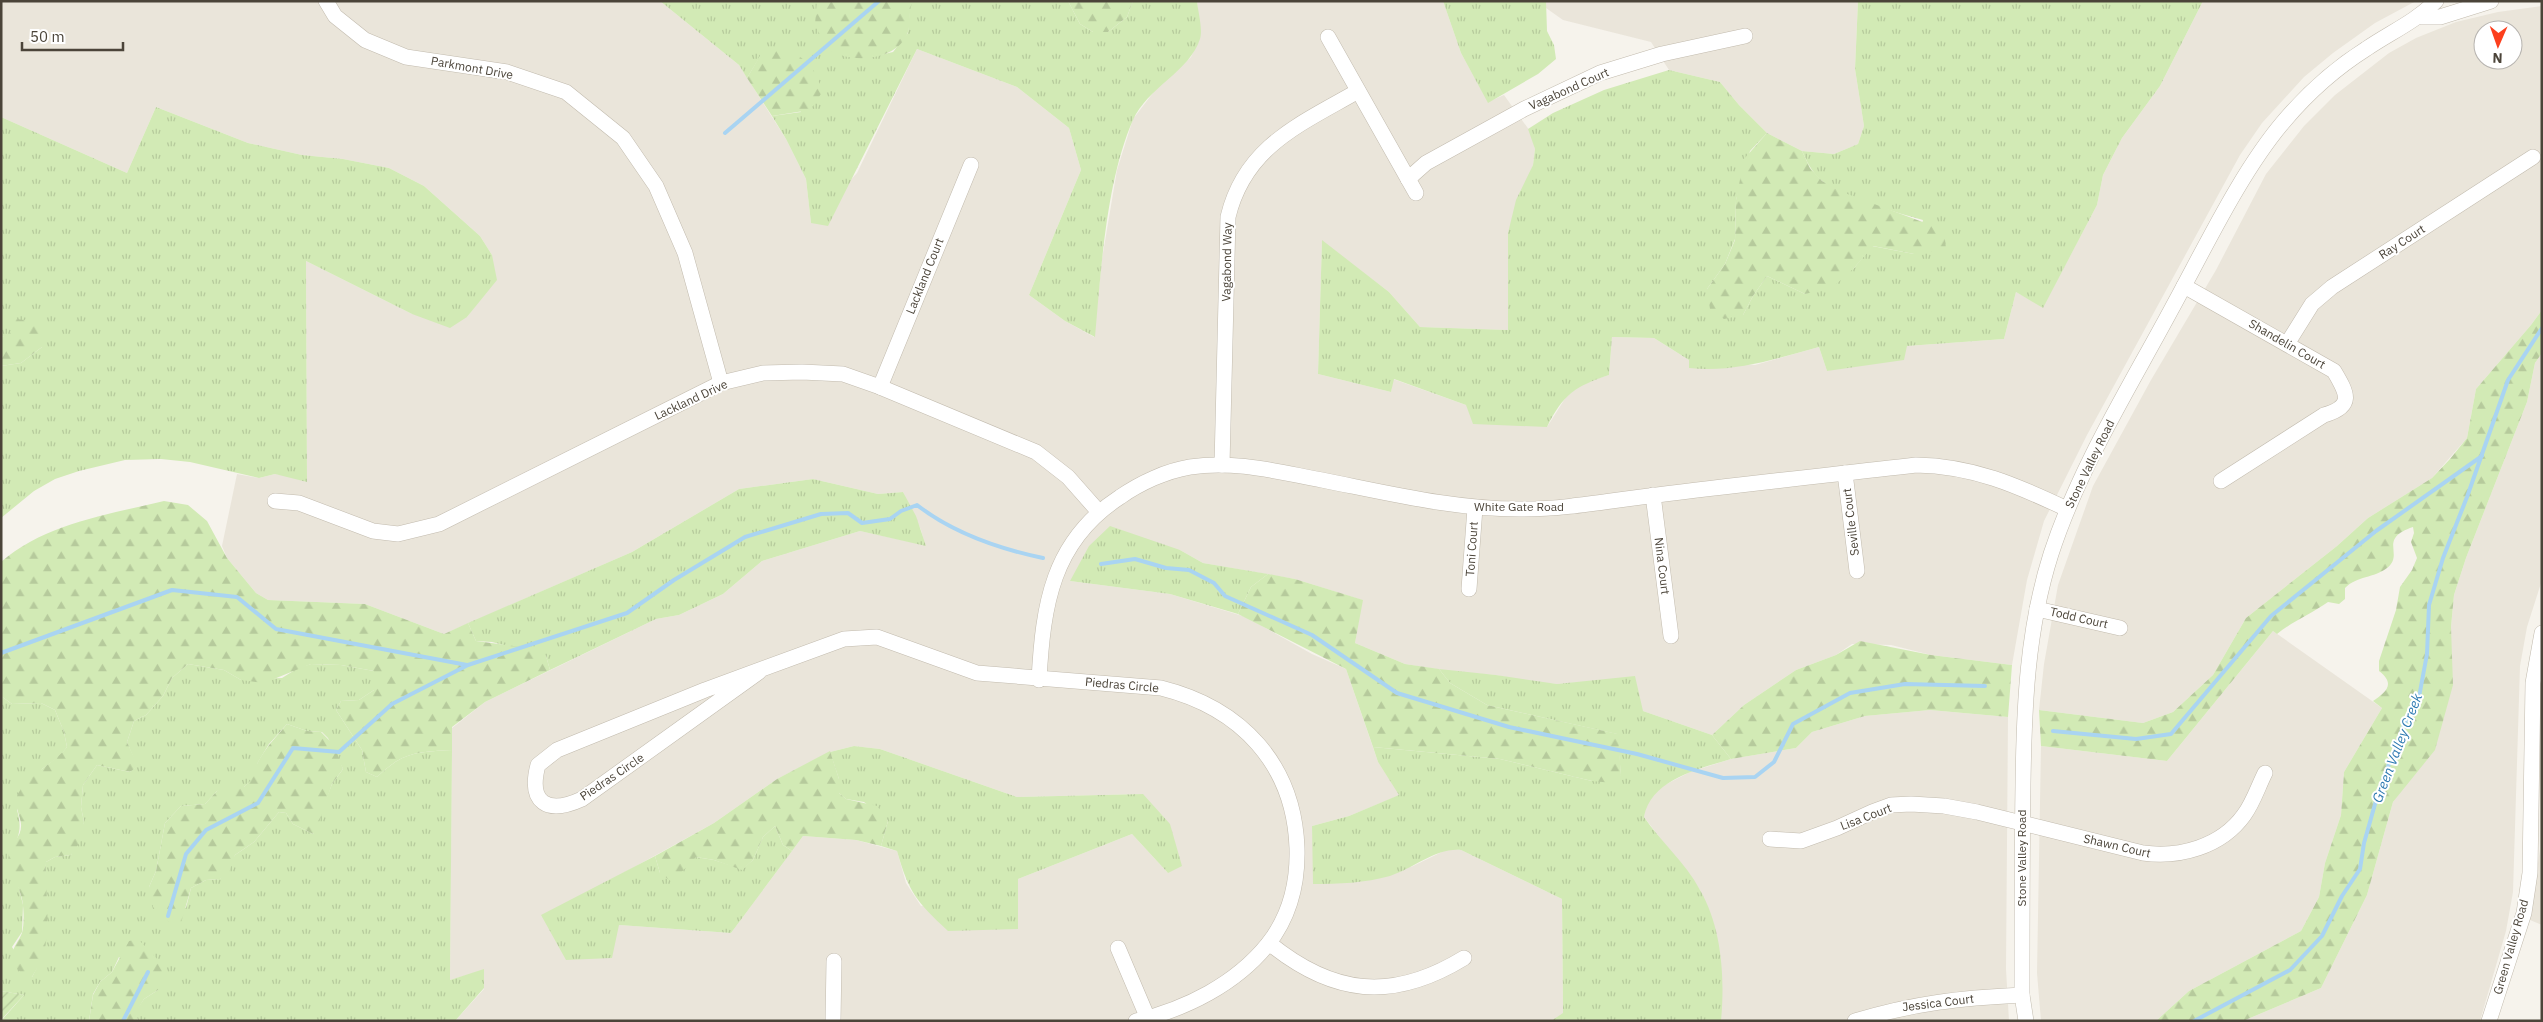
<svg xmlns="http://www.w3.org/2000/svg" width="2543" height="1022" font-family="'IBM Plex Sans',sans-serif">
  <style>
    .residential { fill: #eae5da; fill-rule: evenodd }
    .grass { fill: url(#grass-tufts); fill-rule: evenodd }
    .forest { fill: url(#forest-firs) }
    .garden { fill: url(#garden-furrows) }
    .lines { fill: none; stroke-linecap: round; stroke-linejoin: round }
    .stream { stroke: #a9d4f2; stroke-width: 4 }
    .minor-casing { stroke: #c2bbae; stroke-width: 16 }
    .minor { stroke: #fff; stroke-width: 15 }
    .labels { text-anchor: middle; stroke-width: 4; stroke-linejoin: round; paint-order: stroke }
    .street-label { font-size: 12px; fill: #4b4439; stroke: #fff }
    .water-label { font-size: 14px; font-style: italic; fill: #2e7ab2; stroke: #fff }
  </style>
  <defs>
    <pattern id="grass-tufts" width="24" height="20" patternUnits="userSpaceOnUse" patternTransform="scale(1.25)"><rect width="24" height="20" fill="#d2eab5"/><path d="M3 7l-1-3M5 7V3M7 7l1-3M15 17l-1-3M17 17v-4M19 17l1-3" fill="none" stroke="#b6ca9c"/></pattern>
    <pattern id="forest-firs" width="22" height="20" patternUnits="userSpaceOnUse" patternTransform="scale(1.25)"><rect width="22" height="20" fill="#d2eab5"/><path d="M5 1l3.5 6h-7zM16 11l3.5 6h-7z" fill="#b6ca9c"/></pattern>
    <pattern id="garden-furrows" width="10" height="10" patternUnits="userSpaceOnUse" patternTransform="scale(1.25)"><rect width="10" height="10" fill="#d2eab5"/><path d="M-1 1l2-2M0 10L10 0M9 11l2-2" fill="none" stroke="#b6ca9c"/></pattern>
  </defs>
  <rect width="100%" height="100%" fill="#f6f3ec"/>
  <g class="residential">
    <path d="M1,1H660L739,65L786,139L806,179L811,223L857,173L917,49L1017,87L1069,128L1081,170L1029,295L1065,321L1094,337L1102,259L1117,170L1133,119L1156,89L1191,57L1200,38L1197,1H1443L1461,53L1488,102L1504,95L1532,134L1535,149L1533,165L1508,233V330L1420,327L1389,292L1322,241L1318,374L1391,392L1393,379L1466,405L1547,427L1566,397L1583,383L1609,375L1612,337L1654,338L1689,360L1755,365L1819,347L1827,371L1907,346L2004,339L2016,292L2043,307L2097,205L2103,175L2122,138L2160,86L2203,1H2416L2375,23L2333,53L2304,77L2262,123L2240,155L2087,435L2044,521L2027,580L2012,665L1931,655L1891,645L1852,644L1836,655L1796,670L1744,705L1712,735L1643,711L1584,682L1557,684L1531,682L1496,675L1455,672L1405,664L1355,643L1362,600L1295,579L1203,563L1180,550L1070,581L1170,594L1246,617L1312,654L1346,669L1378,762L1400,795L1349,816L1312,826L1313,840L1411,867L1448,849L1461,850L1562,899L1563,1014L1551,1021H455L484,989V970L450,980L452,728L485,702L656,619L679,615L723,594L762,561L860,531L925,545L921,530L903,492L878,494L813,479L739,489L632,552L444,634L365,604L268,600L256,593L227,558L222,546L237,474L259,478L275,474L284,475L307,482L306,261L412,314L467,317L480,300L492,255L480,236L424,186L389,168L343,159L302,155L248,143L156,107L127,173L1,117ZM854,746L880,749L1017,797L1142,794L1168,873L1132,834L1018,879L921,906L906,883L897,851L856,840L803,836L731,933L619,925L541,916L618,876L714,823L777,779L830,752Z"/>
    <polygon points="1546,1 1858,1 1855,69 1864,126 1858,144 1834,154 1802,151 1767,133 1739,105 1720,82 1669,70 1651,42 1563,20 1546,8"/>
    <path d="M2542,6V310L2531,325L2476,389L2467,438L2432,478L2368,518L2337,546L2246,618L2213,675L2173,712L2143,723L2039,710L2044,664L2058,585L2093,486L2151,380L2216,270L2266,174L2304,126L2335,95L2389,53L2416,38L2456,22L2498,12ZM2483,30H2513V60H2483Z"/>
    <polygon points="2542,353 2542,580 2527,627 2520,666 2513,892 2506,931 2480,1021 2243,1021 2321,988 2367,895 2393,802 2403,788 2451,627 2454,595 2466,558 2527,402 2535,363"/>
    <polygon points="2273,631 2382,708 2344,772 2341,815 2325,863 2319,897 2301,931 2189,991 2156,1021 2041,1021 2037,973 2041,746 2167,761"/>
    <polygon points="2539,693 2542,694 2542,925 2530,920 2540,849"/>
    <polygon points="1930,710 2008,717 2006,969 2009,1021 1721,1021 1720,953 1713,922 1700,890 1644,817 1646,805 1659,788 1690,772 1731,759 1796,748 1812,732 1865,716"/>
  </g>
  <g class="grass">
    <path d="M660,1H817L844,56L871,57L893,52L908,33L910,6L913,1H1068L1080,24L1093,32H1108L1127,17L1133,1H1197C1198,12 1203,29 1200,39C1190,71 1147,88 1133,120C1106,181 1101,271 1095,337L1065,321L1029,295L1081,170L1069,128L1017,87L917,49L828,226L811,223L806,179L786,139L772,116L801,112L761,55L747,78L739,65Z"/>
    <polygon points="1443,1 1546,1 1547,31 1554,45 1556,59 1538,74 1488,103 1461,53"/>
    <path d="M1858,1H2203L2160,86L2122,138L2103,175L2097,205L2043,308L2016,292L2004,339L1907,346L1904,360L1827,371L1819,347C1775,359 1734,373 1689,368V360L1654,338L1612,337L1609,375C1576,386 1563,394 1547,427L1473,424L1466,405L1394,379L1391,392L1318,374L1322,240L1389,292L1420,327L1508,330V233L1516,200L1533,165L1535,149L1528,129L1553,113L1604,90L1669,70L1720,82L1739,105L1767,133L1750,151L1736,200L1735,239L1725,264L1707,289L1743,315L1753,296L1767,276L1805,294L1854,268L1872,246L1914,254L1923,220C1896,212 1841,198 1821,180C1812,172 1807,162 1802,151L1834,154L1858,144L1864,126L1855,69Z"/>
    <polygon points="156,107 248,143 302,155 343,159 389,168 424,186 480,236 492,255 497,280 467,317 450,328 412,314 306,261 307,482 275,474 259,478 190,462 161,459 125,460 79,471 55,479 34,491 1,518 1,366 21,363 42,347 42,322 8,338 1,336 1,117 127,173"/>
    <polygon points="813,479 878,494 903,492 916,516 926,546 860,531 762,561 723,594 679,615 656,619 550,670 546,656 492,642 476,641 468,623 632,552 739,489"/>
    <polygon points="1110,526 1180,550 1203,563 1268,574 1251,587 1238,614 1170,594 1070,581 1089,546"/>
    <path d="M188,664L224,670L241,680L282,678L298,668L311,664L341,665L374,671V690L359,700L341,701L336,710L362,750L366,772L377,777C403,752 416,752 452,750L450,980L484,969V988L455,1021H138L135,1012L144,999L158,990L119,957L112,972L100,982L93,994L89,1021H1L24,995L1,991V696L12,704L41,703L55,710L64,732L67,747L60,756L42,769L17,810C22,827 20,837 10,851L23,905L22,932L12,947L32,977C54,940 44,904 46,862L55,857L71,855L84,822L81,807L83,785L97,765L130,772L137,766L127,742L134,721L146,715L163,696L172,678ZM287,724L307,731L322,732L328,738L343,769L332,784L313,834L293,824L286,813L279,812L254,842L235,855L220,879L206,880L191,888L186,908L149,887L156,871L165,823L181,806L205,804L217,791L244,787L254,778L258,762L269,744Z"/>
    <path d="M1439,669L1496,675L1557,684L1635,676L1643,711L1712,735L1731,759C1699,769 1651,779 1644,817C1661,842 1685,862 1700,890C1722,928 1725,978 1721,1021H1551L1563,1013L1562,899L1461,850C1435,848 1415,868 1390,876C1365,883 1339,884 1313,884L1312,826L1349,816L1399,795L1378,762L1373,747L1500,759L1592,781L1621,775L1617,734L1487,705L1450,683Z"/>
    <path d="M854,746L880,749L1017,797L1143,794L1170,824L1182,866L1168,873L1132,834L1018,879V929L948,931C916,901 909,893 897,851L881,846L888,821L864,802L846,799L839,793V779L830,752Z"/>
    <polygon points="775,826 783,845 792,851 731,933 619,925 612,958 566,960 541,915 655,856 660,873 696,857 714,860 742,869 753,860 763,837"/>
  </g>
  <g class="forest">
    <path d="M817,1H913C908,11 911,22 908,32C900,56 866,62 844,56C838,55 832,51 826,48L815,24Z"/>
    <polygon points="1068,1 1133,1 1127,17 1108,32 1093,32 1080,24"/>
    <polygon points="772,48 791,49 812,67 823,91 810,110 772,116 747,78 761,54"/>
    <polygon points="1767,133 1802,151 1810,168 1822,181 1842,192 1944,230 1946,249 1914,254 1873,246 1854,268 1833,287 1805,294 1767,276 1753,296 1743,315 1724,319 1710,309 1707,289 1725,264 1735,240 1736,200 1744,159"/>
    <path d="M2542,310V353L2535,363L2527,402L2466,558L2454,595L2451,627L2453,685L2435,750L2393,802L2367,895L2321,988L2243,1021H2156L2189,991L2301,931L2319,897L2325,863L2341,815L2344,772L2382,708L2373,701C2386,692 2396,684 2379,671V661L2396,610L2400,587L2412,570L2417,558L2411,542L2414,533L2413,527C2377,539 2405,554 2387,568C2374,578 2357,576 2345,588V599L2339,604L2328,602C2311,614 2293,621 2277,634L2273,631L2167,761L2041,746L2039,710L2143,723L2173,712L2213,675L2246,618L2337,546L2368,518L2432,478L2450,459L2467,438L2476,389L2531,325Z"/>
    <polygon points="16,319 42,322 42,347 21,363 1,366 1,336 8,337"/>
    <path d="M164,501L188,505L207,521L227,558L256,593L268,600L365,604L444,634L468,623L476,641L536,649L546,656L550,670L485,702L452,727V750C416,752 403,752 377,777L366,772L362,750L336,710L341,701L359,700L374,690V671L341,665L311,664L264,683L241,680L224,670L188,664L172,678L163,696L146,715L134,721L127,742L138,766L130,772L97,765L83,785L81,807L84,822L80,842L71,855L55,857L46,862C45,892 51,923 44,953C42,961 36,970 32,977L22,974L11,961C13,945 17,945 22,933C24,926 24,914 23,906C23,891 6,865 9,851C12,842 22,837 21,824C20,814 13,804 18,794C28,774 53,765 67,747L64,732L55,710L41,703L12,704L1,696V562C44,524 110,514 164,501Z"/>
    <polygon points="1268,574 1295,579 1363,600 1355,643 1405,664 1439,669 1450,683 1487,705 1618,734 1621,775 1613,783 1592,781 1500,759 1373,747 1346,669 1238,614 1251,587"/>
    <polygon points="1860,641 1931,655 2012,665 2008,717 1930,710 1865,716 1812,732 1796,748 1731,759 1712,735 1744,705 1796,670 1836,655"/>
    <path d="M287,724L307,731L321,732L334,745L343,769L332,784L317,828L313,834L293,824L286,813L279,812L254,842L235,855L229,872L220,879L206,880L191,888L181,923L176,929L153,907L149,887L156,871L165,823L181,806L205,804L217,791L228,785L244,787C258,775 252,773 259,760C267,746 277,736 287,724Z"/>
    <polygon points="830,751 839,779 839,793 846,799 877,806 888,821 881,846 856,840 803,836 792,851 783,845 775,826 763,837 753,860 742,870 714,860 696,857 672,882 660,873 655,856 714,823 777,779"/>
    <polygon points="138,939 159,961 164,975 158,990 144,999 136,1012 138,1021 89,1021 93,995 100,982 112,972 129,941"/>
  </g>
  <polygon class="garden" points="1,991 24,995 1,1020"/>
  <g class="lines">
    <g class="stream">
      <polyline points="725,133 879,1"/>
      <polyline points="1101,564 1135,559 1166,568 1189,570 1214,583 1225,596 1312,635 1397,693 1509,727 1637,754 1723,778 1755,777 1774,762 1793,724 1850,693 1905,684 1985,686"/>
      <polyline points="1,653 172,590 237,597 276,629 467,665"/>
      <polyline points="2053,731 2136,739 2171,734 2271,616 2376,531 2482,456"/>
      <path d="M168,916L186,854L206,830L258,803L293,748L339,752L392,704L468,665L627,613L674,580L745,537L821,514L848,513L862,523L890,519L901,511L917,505C953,533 1000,549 1043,558"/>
      <polyline points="123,1021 148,972"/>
      <polyline points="2194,1021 2290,970 2322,936 2342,896 2360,869 2364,843 2379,790 2404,725 2419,697 2427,654 2429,605 2443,558 2467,497 2508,380 2542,328"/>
    </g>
    <g class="minor-casing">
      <g id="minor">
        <polyline points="326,1 335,16 365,40 406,57 507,72 566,92 623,138 656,186 685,253 721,383"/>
        <polyline points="2421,17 2440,17 2491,1"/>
        <polyline points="1328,37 1416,193"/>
        <polyline points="1408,179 1426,163 1524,109 1600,73 1662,54 1745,36"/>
        <path d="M2184,286L2334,371C2347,393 2355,406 2324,415L2221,481"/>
        <polyline points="2287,344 2312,304 2332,287 2533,157"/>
        <polyline points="880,387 971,165"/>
        <path d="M1222,465L1228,217C1245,146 1301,124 1358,91"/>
        <polyline points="1845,473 1857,571"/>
        <polyline points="1653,495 1671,636"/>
        <polyline points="275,501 299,503 373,531 398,534 439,524 721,383 763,373 802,372 843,374 880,387 1036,452 1068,477 1098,511"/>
        <polyline points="1469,589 1475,508"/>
        <polyline points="2037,609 2120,628"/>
        <path d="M759,672L582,799C547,815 528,803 538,765L557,750L705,690L844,639L877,637L977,673L1161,688C1241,708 1294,764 1297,848C1298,882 1290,916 1268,944C1236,984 1186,1009 1136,1021"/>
        <path d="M1039,680C1043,605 1052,541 1120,497C1140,483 1166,471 1190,467C1235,460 1278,472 1322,480C1388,493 1457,510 1524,509C1569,509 1612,500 1657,495C1743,484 1830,475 1916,465C1973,466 2016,485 2067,509"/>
        <path d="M1770,839L1801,841L1837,828L1872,812L1891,805L1911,804L1944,806L1977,812L2143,853C2179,858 2221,847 2244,815C2253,803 2258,787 2265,773"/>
        <path d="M1269,943C1333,995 1392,1002 1464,958"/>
        <polyline points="1118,948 1149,1021"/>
        <polyline points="833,1021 834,961"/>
        <path d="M1855,1021C1914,1003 1961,998 2022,995"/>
        <path d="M2026,1021L2022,995C2022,925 2022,855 2023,785C2024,707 2027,629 2051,554C2079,468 2128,390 2171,310C2204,250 2241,171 2285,120C2308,93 2336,68 2366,49C2391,32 2415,22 2436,1"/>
        <polyline points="2489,1021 2524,913 2530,873 2533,683 2542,633"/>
      </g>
    </g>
    <use href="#minor" class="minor"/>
  </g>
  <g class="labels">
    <g class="street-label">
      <text transform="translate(472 68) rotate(10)" y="4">Parkmont Drive</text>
      <text transform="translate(1569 89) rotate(-24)" y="4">Vagabond Court</text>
      <text transform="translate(2402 242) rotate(-33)" y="4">Ray Court</text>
      <text transform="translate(1227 262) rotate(-89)" y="4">Vagabond Way</text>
      <text transform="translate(925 276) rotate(-68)" y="4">Lackland Court</text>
      <text transform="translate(2287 344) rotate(30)" y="4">Shandelin Court</text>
      <text transform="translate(691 400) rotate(-25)" y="4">Lackland Drive</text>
      <text transform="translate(2090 464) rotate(-64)" y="4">Stone Valley Road</text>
      <text x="1519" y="511">White Gate Road</text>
      <text transform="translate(1851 522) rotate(-97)" y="4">Seville Court</text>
      <text transform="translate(1472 549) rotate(-86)" y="4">Toni Court</text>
      <text transform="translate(1662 566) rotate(83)" y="4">Nina Court</text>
      <text transform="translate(2079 618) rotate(13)" y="4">Todd Court</text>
      <text transform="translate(1122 685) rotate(5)" y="4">Piedras Circle</text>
      <text transform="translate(612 777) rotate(-34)" y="4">Piedras Circle</text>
      <text transform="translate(1866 817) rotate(-21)" y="4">Lisa Court</text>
      <text transform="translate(2117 846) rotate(13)" y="4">Shawn Court</text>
      <text transform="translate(2022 858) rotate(-90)" y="4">Stone Valley Road</text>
      <text transform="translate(2511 947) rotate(-74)" y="4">Green Valley Road</text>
      <text transform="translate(1938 1003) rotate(-7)" y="4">Jessica Court</text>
    </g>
    <g class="water-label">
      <text transform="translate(2397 748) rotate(-69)" y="5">Green Valley Creek</text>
    </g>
  </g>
  <rect width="2543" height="1022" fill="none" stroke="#4b4439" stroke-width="5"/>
  <g transform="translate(2498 45) rotate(182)"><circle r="24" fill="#ffffff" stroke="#b7b4b0"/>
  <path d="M0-4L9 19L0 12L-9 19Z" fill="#fc3f1d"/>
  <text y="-8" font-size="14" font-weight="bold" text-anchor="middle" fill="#4b4439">N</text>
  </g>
  <path d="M22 42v8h101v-8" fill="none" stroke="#4b4439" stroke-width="2.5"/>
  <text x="30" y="42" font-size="15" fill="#4b4439" stroke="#ffffff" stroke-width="4" paint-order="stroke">50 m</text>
</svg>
